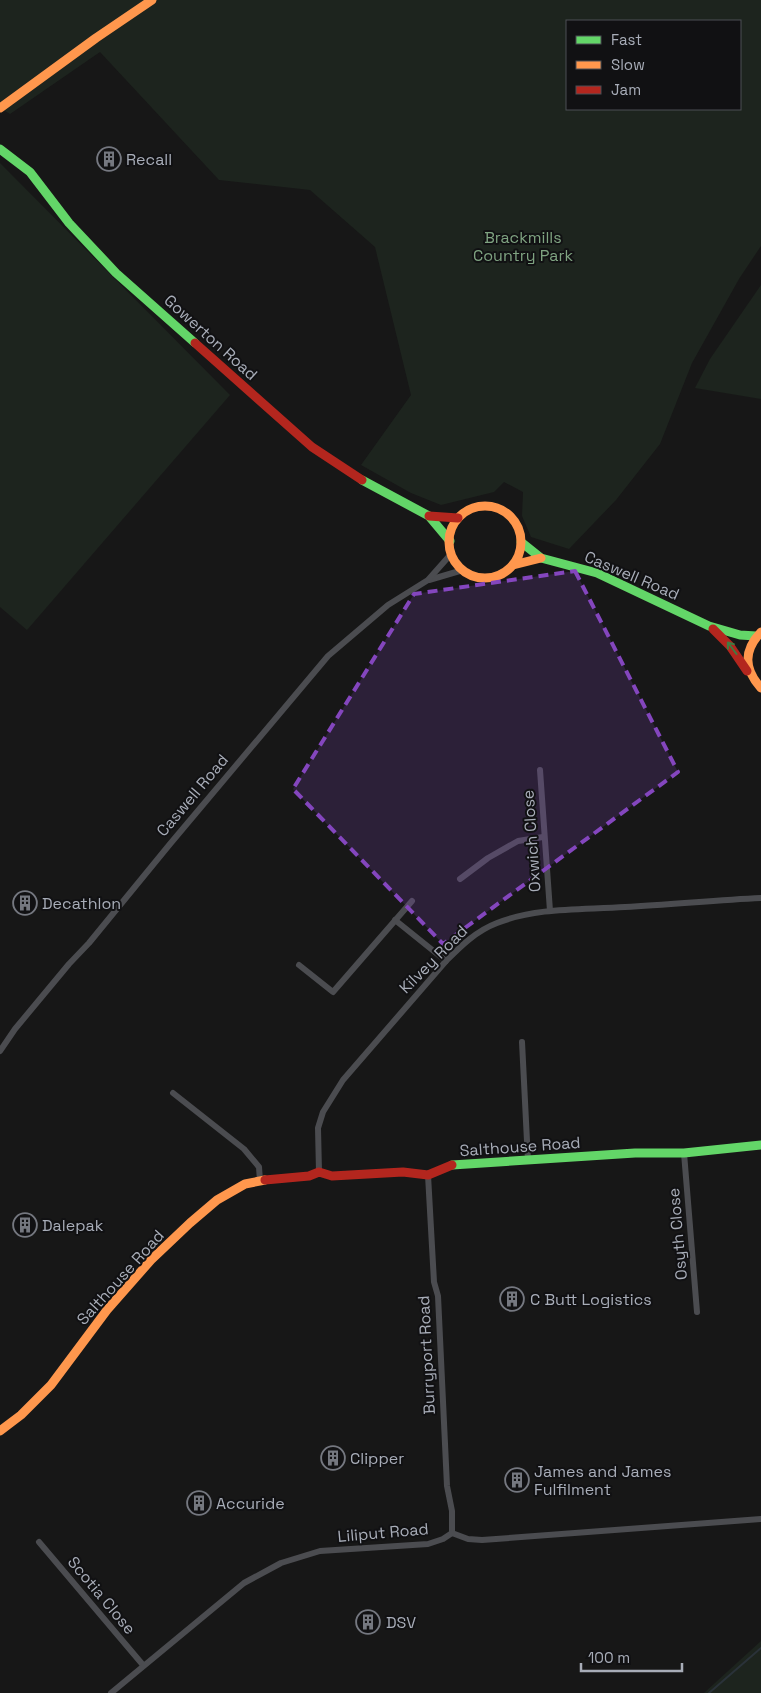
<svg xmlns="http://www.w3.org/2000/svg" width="761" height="1693" font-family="'Space Grotesk',sans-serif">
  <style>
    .green { fill: #1d241e; fill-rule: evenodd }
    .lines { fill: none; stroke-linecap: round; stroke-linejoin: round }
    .stream { stroke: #2a3239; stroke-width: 2 }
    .street { stroke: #4b4c50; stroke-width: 6 }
    .fast { stroke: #63d668; stroke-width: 9 }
    .slow { stroke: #ff974d; stroke-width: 9 }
    .jam { stroke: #b3261e; stroke-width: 9 }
    .oneway { stroke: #3e7d42 }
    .marked { fill: #8446be; fill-opacity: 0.2; stroke: #8446be; stroke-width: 4; stroke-dasharray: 10 6; stroke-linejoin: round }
    .labels { text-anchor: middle; stroke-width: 4; stroke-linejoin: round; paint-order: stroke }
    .poi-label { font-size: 16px; fill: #a8adb8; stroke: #111113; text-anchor: start }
    .park-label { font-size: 16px; fill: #7fa381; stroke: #111113 }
    .street-label { font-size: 16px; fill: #a8adb8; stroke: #111113 }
  </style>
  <rect width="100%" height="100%" fill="#171717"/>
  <g class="green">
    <path d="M0,0H761V246L739,279L692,363L660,444L616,500L569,549L531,537L522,516L523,492L504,482L494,492L441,505L411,493L361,465L411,395L375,247L310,190L219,180L100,52L10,114L0,108ZM567,21H740V109H567Z"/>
    <polygon points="0,163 230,395 27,630 0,607"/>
    <polygon points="761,285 761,399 695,388 710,359"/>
    <polygon points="761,1641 761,1693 704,1693"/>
  </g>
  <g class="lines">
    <polyline class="stream" points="709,1693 761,1648"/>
    <g class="street">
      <polyline points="429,580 463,570"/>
      <polyline points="540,770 550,911"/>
      <polyline points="460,879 488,858 518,841 543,837"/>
      <polyline points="395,920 446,961"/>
      <polyline points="299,965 333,992 412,901"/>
      <polyline points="522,1042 528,1161"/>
      <polyline points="0,1051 15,1029 69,964 89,943 170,844 328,656 388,605 428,580 451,554"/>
      <polyline points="173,1093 244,1149 259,1167 260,1181"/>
      <polyline points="684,1153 697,1312"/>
      <path d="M319,1172L318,1128L323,1112L343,1080L446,961C461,946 476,931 497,923C537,907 583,910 625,907C670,905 715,900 761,898"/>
      <polyline points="428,1175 434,1282 438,1296 447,1486 452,1511 452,1533"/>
      <polyline points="39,1542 143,1665"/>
      <polyline points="111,1693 244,1583 281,1563 320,1551 428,1544 443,1539 452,1533 468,1539 482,1540 761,1519"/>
    </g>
    <g class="fast">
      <polyline points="0,149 30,172 69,223 116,273 195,343"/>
      <polyline points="362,480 429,516 450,541"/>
      <polyline points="521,542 541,558 597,573 709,626 740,635 756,636"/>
      <polyline points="452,1165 635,1153 684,1153 761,1145"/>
    </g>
    <g class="slow">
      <polyline points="0,108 96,38 152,0"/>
      <circle cx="485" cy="542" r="36"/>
      <polyline points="513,565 541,558"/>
      <path d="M761,632C743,651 744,669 761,688"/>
      <polyline points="0,1431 21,1415 51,1385 107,1310 151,1260 190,1223 217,1200 245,1184 265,1180"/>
    </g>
    <g class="jam">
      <polyline points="195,343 312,447 362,480"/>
      <polyline points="429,516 458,518"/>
      <polyline points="713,629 730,646 747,671"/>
      <polyline points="265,1180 309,1176 319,1172 332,1176 403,1172 428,1175 452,1165"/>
    </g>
  </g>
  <defs><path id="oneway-shaft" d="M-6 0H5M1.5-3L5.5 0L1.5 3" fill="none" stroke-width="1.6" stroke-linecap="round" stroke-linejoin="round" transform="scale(1.25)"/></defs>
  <use class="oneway" href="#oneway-shaft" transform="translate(732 648) rotate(-127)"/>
  <path class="marked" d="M575,571L678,772L443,944L293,789L414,594Z"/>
  <defs>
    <g id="building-ring" transform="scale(1.25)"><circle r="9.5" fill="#111113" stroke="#757880" stroke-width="1.5"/><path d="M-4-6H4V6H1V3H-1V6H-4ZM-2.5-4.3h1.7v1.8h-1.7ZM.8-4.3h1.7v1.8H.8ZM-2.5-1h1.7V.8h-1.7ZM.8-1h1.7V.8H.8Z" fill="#757880"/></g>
  </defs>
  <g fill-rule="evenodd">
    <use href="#building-ring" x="109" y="159"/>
    <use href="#building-ring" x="25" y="903"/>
    <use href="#building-ring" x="25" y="1225"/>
    <use href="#building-ring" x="512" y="1299"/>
    <use href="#building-ring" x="333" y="1458"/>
    <use href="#building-ring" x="517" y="1480"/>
    <use href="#building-ring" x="199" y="1503"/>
    <use href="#building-ring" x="368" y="1622"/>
  </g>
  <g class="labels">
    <g class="poi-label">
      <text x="126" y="165">Recall</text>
      <text x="42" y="909">Decathlon</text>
      <text x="42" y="1231">Dalepak</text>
      <text x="530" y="1305">C Butt Logistics</text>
      <text x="350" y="1464">Clipper</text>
      <text x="534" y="1477">James and James<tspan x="534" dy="18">Fulfilment</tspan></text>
      <text x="216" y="1509">Accuride</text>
      <text x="386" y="1628">DSV</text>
    </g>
    <g class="park-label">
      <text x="523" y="243">Brackmills<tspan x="523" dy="18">Country Park</tspan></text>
    </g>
    <g class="street-label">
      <text transform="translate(211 337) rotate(42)" y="6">Gowerton Road</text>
      <text transform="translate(632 575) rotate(23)" y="6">Caswell Road</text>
      <text transform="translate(192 795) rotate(-50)" y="6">Caswell Road</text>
      <text transform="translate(531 841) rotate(-94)" y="6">Oxwich Close</text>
      <text transform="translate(433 959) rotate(-45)" y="6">Kilvey Road</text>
      <text transform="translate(520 1146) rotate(-4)" y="6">Salthouse Road</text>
      <text transform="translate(677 1234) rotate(-95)" y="6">Osyth Close</text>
      <text transform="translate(120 1277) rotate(-48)" y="6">Salthouse Road</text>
      <text transform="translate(426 1355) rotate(-93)" y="6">Burryport Road</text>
      <text transform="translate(383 1532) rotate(-5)" y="6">Liliput Road</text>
      <text transform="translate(102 1595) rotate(50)" y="6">Scotia Close</text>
    </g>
  </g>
  <rect x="566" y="20" width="175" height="90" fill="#111113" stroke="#4d4f55"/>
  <rect x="576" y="36" width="25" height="8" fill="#63d668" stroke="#4d4f55"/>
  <text x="611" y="45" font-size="15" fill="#a8adb8">Fast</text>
  <rect x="576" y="61" width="25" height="8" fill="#ff974d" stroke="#4d4f55"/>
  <text x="611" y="70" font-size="15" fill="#a8adb8">Slow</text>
  <rect x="576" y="86" width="25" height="8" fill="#b3261e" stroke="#4d4f55"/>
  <text x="611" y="95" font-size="15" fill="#a8adb8">Jam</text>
  <path d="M581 1663v8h101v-8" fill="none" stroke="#a8adb8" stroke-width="2.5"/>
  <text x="588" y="1663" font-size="15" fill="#a8adb8" stroke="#111113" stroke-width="4" paint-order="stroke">100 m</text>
</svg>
